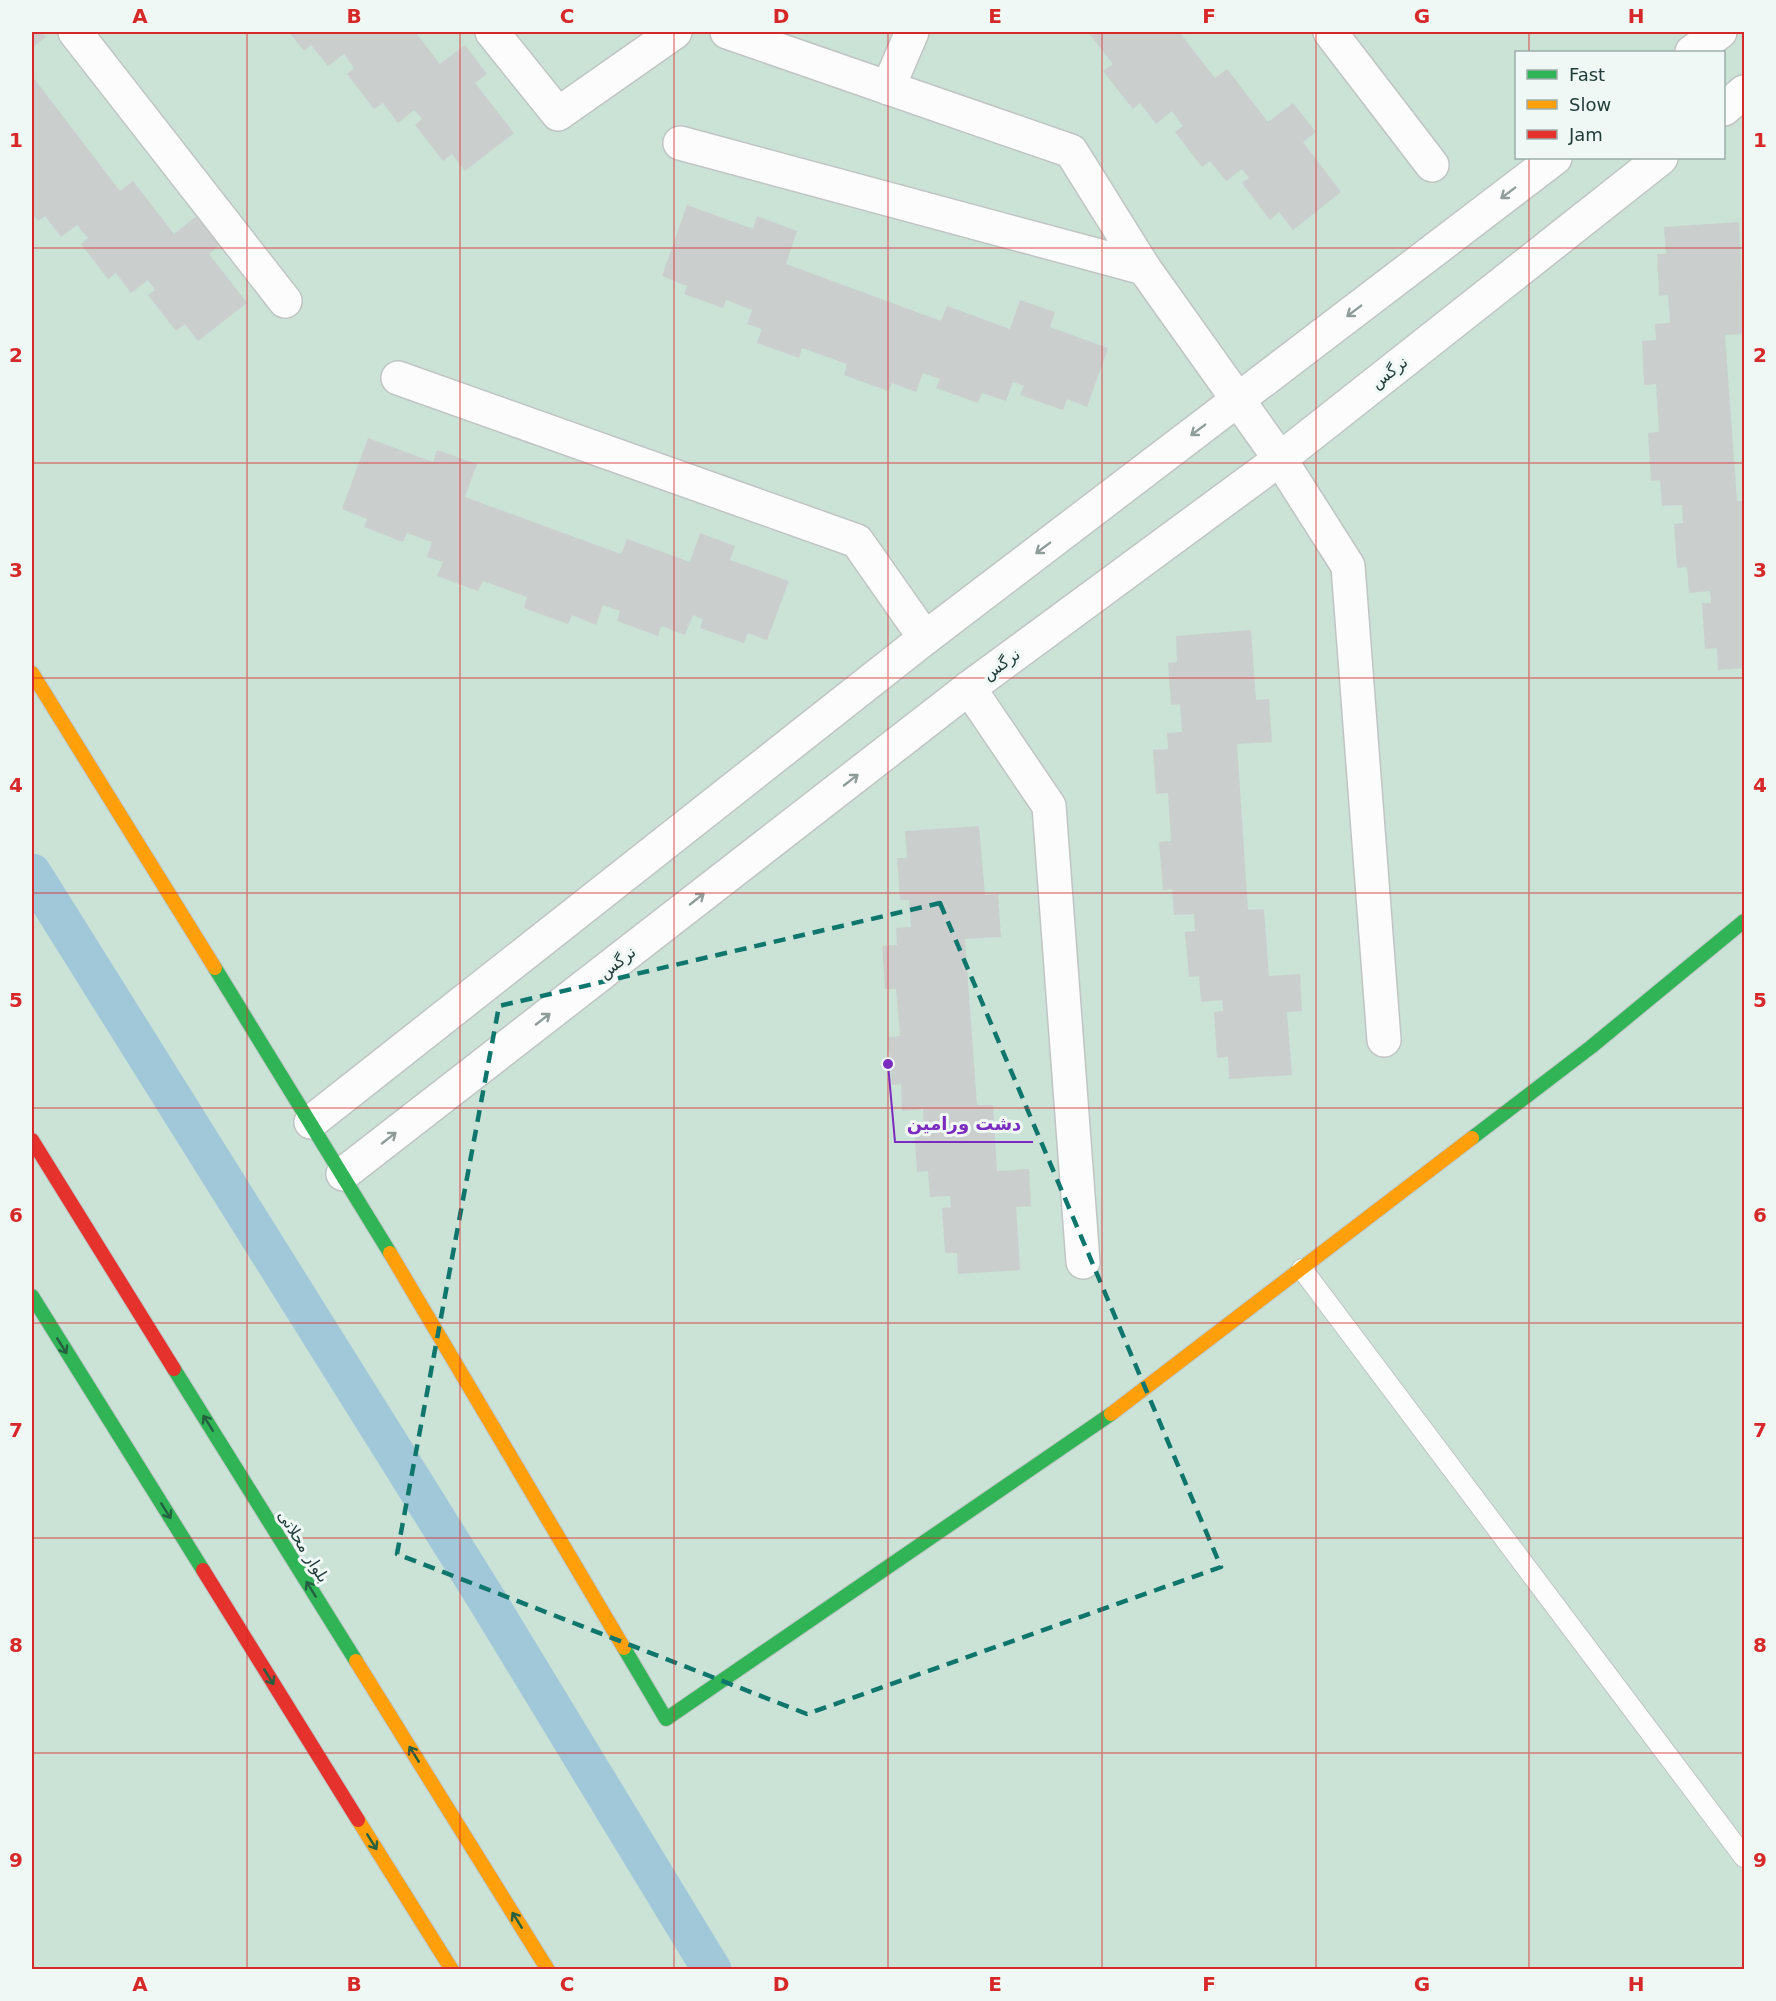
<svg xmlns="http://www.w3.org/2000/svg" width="1776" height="2001" font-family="'DejaVu Sans',Vazirmatn,sans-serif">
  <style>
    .green { fill: #cbe2d6; fill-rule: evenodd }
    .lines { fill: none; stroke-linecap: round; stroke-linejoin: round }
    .canal { stroke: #a1c8d9; stroke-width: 39 }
    .building { fill: #cacfce }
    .lane-casing { stroke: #c0c5c4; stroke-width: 22 }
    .street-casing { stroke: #c0c5c4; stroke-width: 36 }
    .fast-casing { stroke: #bec6c5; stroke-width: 16 }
    .slow-casing { stroke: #bec6c5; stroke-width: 16 }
    .jam-casing { stroke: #bec6c5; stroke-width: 16 }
    .lane { stroke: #fbfcfb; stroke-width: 20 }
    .street { stroke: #fbfcfb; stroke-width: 33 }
    .fast { stroke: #30b455; stroke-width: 14 }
    .slow { stroke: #ff9f0a; stroke-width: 14 }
    .jam { stroke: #e5322d; stroke-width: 14 }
    .oneway { stroke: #8e9c9a }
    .oneway2 { stroke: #256041 }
    .marked { fill: none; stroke: #0f766e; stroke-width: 4.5; stroke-dasharray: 12 8; stroke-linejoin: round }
    .grid { fill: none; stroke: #d62828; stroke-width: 1.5; stroke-opacity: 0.55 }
    .labels { text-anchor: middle; stroke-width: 6; stroke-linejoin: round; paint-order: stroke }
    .street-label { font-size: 16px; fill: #203c39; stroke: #f0f8f5 }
    .leader { fill: none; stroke: #7b2cbf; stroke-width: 2 }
    .callout-dot { fill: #7b2cbf; stroke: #f0f8f5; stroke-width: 2 }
    .callout-label { font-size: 18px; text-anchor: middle; font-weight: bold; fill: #7b2cbf; stroke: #f0f8f5; stroke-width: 6; stroke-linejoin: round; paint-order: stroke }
    .neatline { fill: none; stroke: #d62828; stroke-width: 2 }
    .grid-label { font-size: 20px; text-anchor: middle; font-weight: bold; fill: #d62828 }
  </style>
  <rect width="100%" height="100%" fill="#e3e8e7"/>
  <path class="green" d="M32,32H1744V1969H32ZM1516,52H1724V158H1516Z"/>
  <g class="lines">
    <polyline class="canal" points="32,873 487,1600 712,1970"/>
  </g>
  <g class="building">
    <polygon points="32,32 41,32 46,37 32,48"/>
    <polygon points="289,32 415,32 440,64 465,45 487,74 475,83 514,133 465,171 452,154 443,161 415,125 422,119 414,110 398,123 383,103 374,109 347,74 354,68 344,54 328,66 311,45 304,51"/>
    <polygon points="1088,32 1179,32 1215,78 1227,69 1268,122 1293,103 1316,132 1303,142 1341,192 1293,230 1279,212 1270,220 1242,183 1249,178 1242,169 1226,181 1210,161 1202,167 1175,132 1183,126 1172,111 1156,124 1140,103 1133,109 1103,71 1113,64"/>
    <polygon points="32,76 120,191 133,181 174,234 198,215 221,244 209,254 247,303 198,341 185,324 176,331 148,295 155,290 148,280 131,293 116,273 108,279 81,244 88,238 77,225 61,237 45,216 38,221 32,213"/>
    <polygon points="687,205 753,229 757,216 797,231 786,264 941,321 947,306 1010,329 1020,300 1055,312 1050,327 1108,348 1087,407 1067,399 1063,410 1020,395 1024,386 1013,382 1006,401 982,393 978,403 936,388 940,379 923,373 916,392 892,383 888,391 844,375 847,364 802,348 799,358 757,343 762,329 747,324 752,310 726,300 723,308 684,294 687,286 662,276"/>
    <polygon points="1739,222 1744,334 1725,335 1737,501 1744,501 1744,668 1718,670 1717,648 1705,649 1702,603 1711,603 1710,591 1689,593 1687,567 1677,568 1674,524 1683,523 1682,505 1662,506 1660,480 1651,481 1648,433 1659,432 1656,384 1644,385 1642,341 1656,340 1655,324 1670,323 1668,295 1659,296 1657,254 1666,254 1664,227"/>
    <polygon points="368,438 433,462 437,450 477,464 465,497 621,554 627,539 690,562 700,533 735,546 730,560 789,581 767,640 748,633 744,643 700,628 703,619 693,615 685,635 661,626 658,636 617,621 620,611 603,605 596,625 572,615 568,624 524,608 527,597 483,581 478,591 437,576 443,562 427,557 432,542 407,533 403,542 364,527 367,519 342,509"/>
    <polygon points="1251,630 1256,700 1269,699 1272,742 1237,744 1248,910 1264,909 1269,976 1300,974 1302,1011 1287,1012 1292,1075 1229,1079 1228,1057 1217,1058 1214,1012 1223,1011 1222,1000 1201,1002 1199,976 1189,977 1185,932 1195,931 1194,914 1174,915 1172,889 1163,890 1159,842 1171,841 1168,793 1156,794 1153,750 1168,749 1167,733 1182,732 1180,704 1171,705 1168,663 1177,662 1176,636"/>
    <polygon points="979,826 985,895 998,894 1001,937 965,939 977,1105 993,1105 997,1171 1029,1169 1031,1206 1016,1207 1020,1270 958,1274 957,1253 945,1253 942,1208 951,1207 950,1196 930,1197 928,1171 917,1172 914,1128 924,1127 923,1109 902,1111 901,1084 892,1085 888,1037 900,1036 896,989 885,989 882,946 897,945 896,928 911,927 909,900 900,900 897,858 907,858 905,831"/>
  </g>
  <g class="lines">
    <g class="lane-casing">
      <polyline id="lane" points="1302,1269 1744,1857"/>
    </g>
    <g class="street-casing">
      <g id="street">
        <polyline points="75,32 285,301"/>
        <polyline points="492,32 558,114 675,32"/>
        <polyline points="727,32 1071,151 1144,268 1280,459 1348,566 1384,1040"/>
        <polyline points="1330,32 1432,165"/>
        <polyline points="1692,52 1720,32"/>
        <polyline points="888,88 912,32"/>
        <polyline points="1724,109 1744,92"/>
        <polyline points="680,143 1144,268"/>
        <polyline points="398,378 857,541 925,638"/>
        <polyline points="969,688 1049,806 1083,1262"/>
        <polyline points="311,1122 925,638 1555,158"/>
        <polyline points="343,1174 969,688 1280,459 1661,158"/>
      </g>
    </g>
    <g class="fast-casing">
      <g id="fast">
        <polyline points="215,968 390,1253"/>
        <polyline points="1472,1138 1591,1047 1744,921"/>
        <polyline points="32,1296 203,1570"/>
        <polyline points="174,1369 356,1661"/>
        <polyline points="624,1648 666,1719 1111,1414"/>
      </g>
    </g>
    <g class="slow-casing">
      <g id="slow">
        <polyline points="32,673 215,968"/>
        <polyline points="390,1253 624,1648"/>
        <polyline points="1111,1414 1472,1138"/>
        <polyline points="356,1661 548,1970"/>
        <polyline points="358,1820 452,1970"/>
      </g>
    </g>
    <g class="jam-casing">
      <g id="jam">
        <polyline points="32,1140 174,1369"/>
        <polyline points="203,1570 358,1820"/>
      </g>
    </g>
    <use href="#lane" class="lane"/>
    <use href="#street" class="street"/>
    <use href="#fast" class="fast"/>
    <use href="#slow" class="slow"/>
    <use href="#jam" class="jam"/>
  </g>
  <defs><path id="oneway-shaft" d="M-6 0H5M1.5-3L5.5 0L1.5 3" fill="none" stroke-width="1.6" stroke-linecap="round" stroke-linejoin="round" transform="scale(1.5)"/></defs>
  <g class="oneway">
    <use href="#oneway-shaft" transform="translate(1508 193) rotate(143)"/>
    <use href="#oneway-shaft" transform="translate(1354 311) rotate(143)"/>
    <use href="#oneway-shaft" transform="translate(1198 430) rotate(143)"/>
    <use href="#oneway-shaft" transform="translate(1043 548) rotate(143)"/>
    <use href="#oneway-shaft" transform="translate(851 780) rotate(-38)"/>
    <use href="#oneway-shaft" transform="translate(697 899) rotate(-38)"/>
    <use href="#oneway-shaft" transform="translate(543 1019) rotate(-38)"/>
    <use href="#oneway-shaft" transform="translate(389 1138) rotate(-38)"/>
  </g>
  <g class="oneway2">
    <use href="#oneway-shaft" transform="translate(62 1346) rotate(58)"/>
    <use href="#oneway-shaft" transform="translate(208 1423) rotate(-122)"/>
    <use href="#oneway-shaft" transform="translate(166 1511) rotate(58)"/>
    <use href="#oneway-shaft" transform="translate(311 1589) rotate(-122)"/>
    <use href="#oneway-shaft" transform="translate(269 1677) rotate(58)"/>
    <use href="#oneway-shaft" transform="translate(414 1754) rotate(-122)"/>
    <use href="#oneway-shaft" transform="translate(372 1842) rotate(58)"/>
    <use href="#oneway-shaft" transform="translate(517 1920) rotate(-122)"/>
  </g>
  <path class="marked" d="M940,903L1221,1567L807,1714L397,1554L499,1006Z"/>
  <path class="grid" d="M247,32V1970M460,32V1970M674,32V1970M888,32V1970M1102,32V1970M1316,32V1970M1529,32V52M1529,158V1970M32,248H1744M32,463H1744M32,678H1744M32,893H1744M32,1108H1744M32,1323H1744M32,1538H1744M32,1753H1744"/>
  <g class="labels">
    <g class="street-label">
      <text transform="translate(1389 372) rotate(-38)" y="6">نرگس</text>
      <text transform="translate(1001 664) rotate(-36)" y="6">نرگس</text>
      <text transform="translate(617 962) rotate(-38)" y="6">نرگس</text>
      <text transform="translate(304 1546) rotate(58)" y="6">بلوار محلاتی</text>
    </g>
  </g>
  <path class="leader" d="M888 1064L895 1142H1033"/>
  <circle class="callout-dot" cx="888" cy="1064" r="6"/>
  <g class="callout-label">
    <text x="964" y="1130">دشت ورامین</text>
  </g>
  <rect width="1776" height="2001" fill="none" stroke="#f0f8f5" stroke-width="66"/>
  <rect x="1515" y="51" width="210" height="108" fill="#f0f8f5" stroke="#9dadaa" stroke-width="1.5"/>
  <rect x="1527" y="70" width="30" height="9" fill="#30b455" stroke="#9dadaa" stroke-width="1.5"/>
  <text x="1569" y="81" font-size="18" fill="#203c39">Fast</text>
  <rect x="1527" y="100" width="30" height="9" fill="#ff9f0a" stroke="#9dadaa" stroke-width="1.5"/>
  <text x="1569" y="111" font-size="18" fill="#203c39">Slow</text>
  <rect x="1527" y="130" width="30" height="9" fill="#e5322d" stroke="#9dadaa" stroke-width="1.5"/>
  <text x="1569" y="141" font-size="18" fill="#203c39">Jam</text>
  <rect x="33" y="33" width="1710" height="1935" class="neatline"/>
  <g class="grid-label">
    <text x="140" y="23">A</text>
    <text x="354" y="23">B</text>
    <text x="567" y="23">C</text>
    <text x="781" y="23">D</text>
    <text x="995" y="23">E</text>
    <text x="1209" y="23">F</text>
    <text x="1422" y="23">G</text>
    <text x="1636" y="23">H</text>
    <text x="16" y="147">1</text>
    <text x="1760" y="147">1</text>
    <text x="16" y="362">2</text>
    <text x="1760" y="362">2</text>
    <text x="16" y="577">3</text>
    <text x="1760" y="577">3</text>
    <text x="16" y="792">4</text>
    <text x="1760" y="792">4</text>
    <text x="16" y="1007">5</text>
    <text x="1760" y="1007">5</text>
    <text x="16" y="1222">6</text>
    <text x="1760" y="1222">6</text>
    <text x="16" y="1437">7</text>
    <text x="1760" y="1437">7</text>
    <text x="16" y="1652">8</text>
    <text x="1760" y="1652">8</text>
    <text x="16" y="1867">9</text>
    <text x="1760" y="1867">9</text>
    <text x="140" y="1991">A</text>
    <text x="354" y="1991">B</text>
    <text x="567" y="1991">C</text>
    <text x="781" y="1991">D</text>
    <text x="995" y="1991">E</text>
    <text x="1209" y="1991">F</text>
    <text x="1422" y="1991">G</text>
    <text x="1636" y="1991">H</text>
  </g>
</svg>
